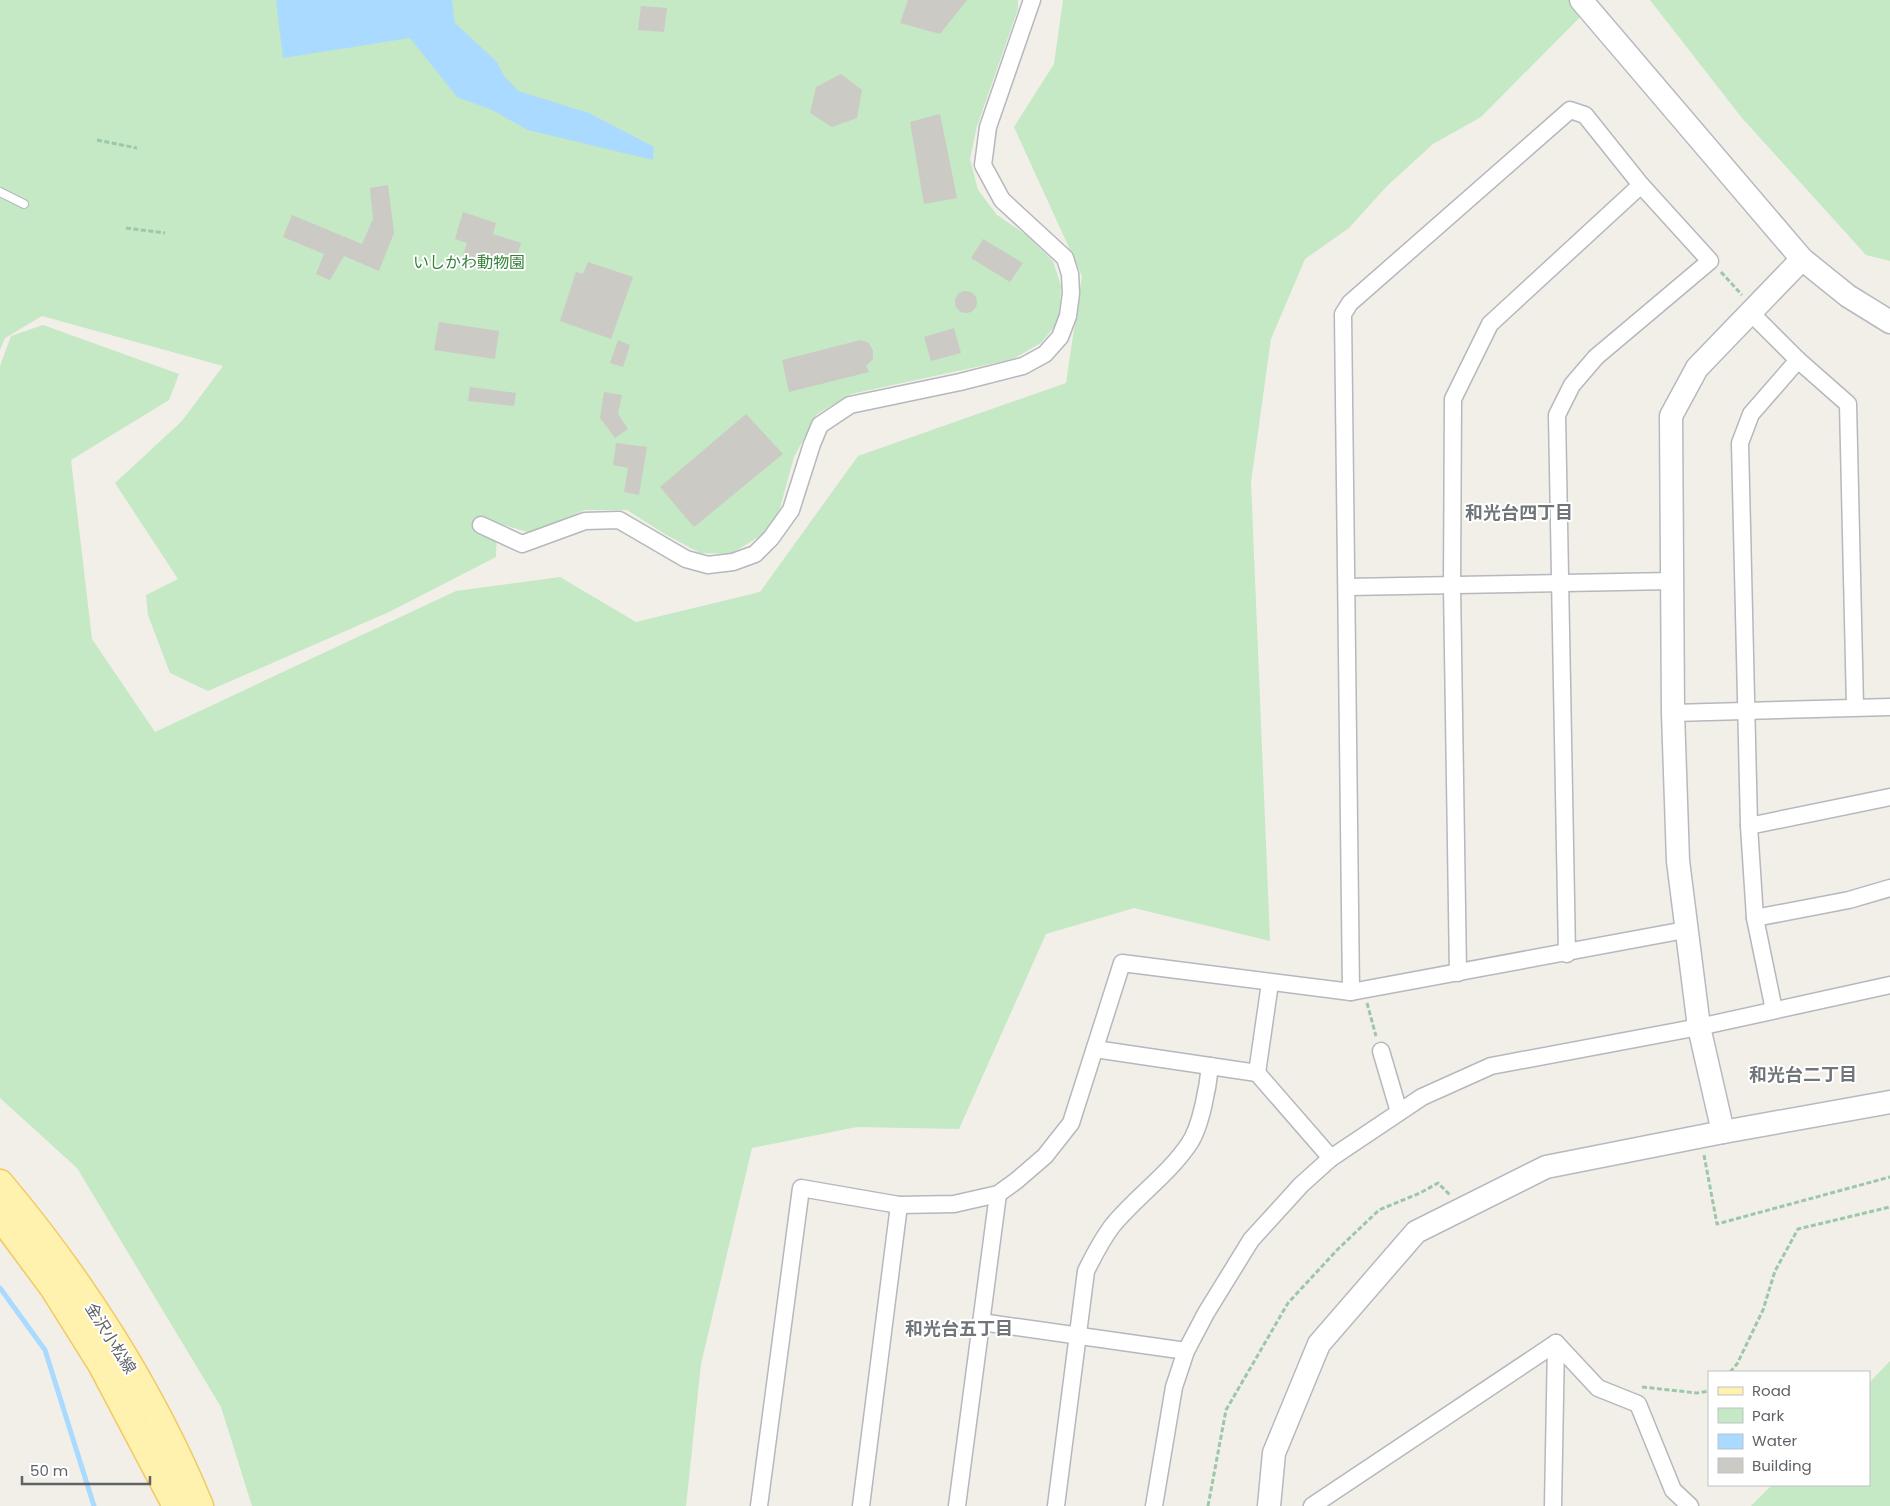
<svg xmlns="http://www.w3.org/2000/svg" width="1890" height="1506" font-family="Poppins,'Noto Sans JP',sans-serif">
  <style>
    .green { fill: #c5e8c5 }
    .water { fill: #aadaff }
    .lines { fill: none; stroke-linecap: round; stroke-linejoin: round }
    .stream { stroke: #aadaff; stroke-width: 5 }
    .building { fill: #cccac5 }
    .lane-casing { stroke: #b5b8bc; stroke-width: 10 }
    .street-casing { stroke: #b5b8bc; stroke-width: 19 }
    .secondary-casing { stroke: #b6babf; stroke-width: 25 }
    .primary-casing { stroke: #f2c960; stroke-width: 29 }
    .path { stroke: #9cc7a9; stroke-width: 3; stroke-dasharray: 5 2.5; stroke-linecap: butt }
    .lane { stroke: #fff; stroke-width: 8 }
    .street { stroke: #fff; stroke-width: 16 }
    .secondary { stroke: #fff; stroke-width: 22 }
    .primary { stroke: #fff2af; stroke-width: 26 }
    .labels { text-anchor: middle; stroke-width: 4; stroke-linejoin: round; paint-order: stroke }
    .park-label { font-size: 16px; fill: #348238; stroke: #fff }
    .street-label { font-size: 16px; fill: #5f6368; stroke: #fff }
    .neighbourhood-label { font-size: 18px; font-weight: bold; fill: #70757a; stroke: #fff }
  </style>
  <rect width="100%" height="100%" fill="#f1efe8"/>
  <g class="green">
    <polygon points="0,0 1018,0 1018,9 977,126 970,159 978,190 997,215 1025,234 1053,261 1061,286 1059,321 1041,343 1013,359 851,394 817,414 794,457 780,508 769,530 731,554 700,553 663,533 627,510 585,510 531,533 497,523 496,557 389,612 208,691 170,673 148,615 146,595 178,579 115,483 182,421 223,366 42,316 5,338 0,350"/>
    <polygon points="1063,0 1597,0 1481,117 1433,144 1387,186 1349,228 1305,259 1271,339 1251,482 1270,941 1134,908 1046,934 959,1129 857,1127 752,1148 701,1364 686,1506 252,1506 221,1407 77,1168 0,1098 0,366 11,336 43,325 179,374 169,400 71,460 92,639 155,732 456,591 560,577 636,622 760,592 858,456 1066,383 1082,276 1014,127 1054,64"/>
    <polygon points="1650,0 1890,0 1890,261 1866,255 1742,118"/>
    <polygon points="1890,1361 1890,1506 1751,1506 1772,1485 1869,1485 1869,1383"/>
  </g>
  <polygon class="water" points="276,0 452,0 455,23 497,62 504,76 518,91 589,113 654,147 653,160 528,130 492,110 457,97 410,38 283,58"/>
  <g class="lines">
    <polyline class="stream" points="0,1288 45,1350 94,1506"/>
  </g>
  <g class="building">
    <polygon points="908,0 967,0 940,34 900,23"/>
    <polygon points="641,6 667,8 664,32 638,30"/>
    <polygon points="841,74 862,90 857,118 832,127 810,113 816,87"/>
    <polygon points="940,114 957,198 924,204 910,122"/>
    <polygon points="388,185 394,233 379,271 344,256 330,280 316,274 324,254 283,237 292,215 362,244 373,219 370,188"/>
    <polygon points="463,212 496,223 493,234 521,243 515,264 491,256 487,272 460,264 467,243 455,239"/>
    <polygon points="983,239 1023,263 1010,282 971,258"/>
    <polygon points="588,262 633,277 611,339 560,321 576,272 583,274"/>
    <circle cx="966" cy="302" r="11"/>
    <polygon points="439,322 499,331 495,359 434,350"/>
    <polygon points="954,328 961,353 931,361 924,337"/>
    <polygon points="618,340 630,345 623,367 610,363"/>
    <polygon points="861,340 869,343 873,351 873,359 866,366 869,372 789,392 782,360"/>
    <polygon points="470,387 516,393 514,406 468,401"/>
    <polygon points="604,392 622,395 618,414 628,429 615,438 600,418"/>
    <polygon points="746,414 783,454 694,527 660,487"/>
    <polygon points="616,443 647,447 639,495 624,492 628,468 613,465"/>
  </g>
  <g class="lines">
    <g class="lane-casing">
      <polyline id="lane" points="0,192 24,204"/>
    </g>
    <g class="street-casing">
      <g id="street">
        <polyline points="1755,308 1756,318 1798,360 1848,404 1855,706"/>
        <polyline points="481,525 522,544 585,521 619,520 686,559 708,565 733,562 755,554 771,538 791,510 812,444 820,425 850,405 960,382 1023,366 1045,354 1060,337 1068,316 1071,293 1070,274 1065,258 1002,200 983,165 988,127 1032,0"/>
        <polyline points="1347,587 1672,581"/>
        <polyline points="1673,713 1890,707"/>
        <polyline points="1749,826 1740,443 1751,414 1798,360"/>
        <polyline points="1755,918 1849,900 1890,888"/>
        <polyline points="1458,973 1452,586 1453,399 1490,324 1641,185"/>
        <polyline points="1351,992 1343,314 1350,303 1570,110 1585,115 1641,185 1710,261 1596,357 1572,385 1557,415 1567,954"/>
        <polyline points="1774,1010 1755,918 1749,826 1890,797"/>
        <polyline points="1095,1049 1257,1073 1331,1158"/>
        <polyline points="1381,1051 1399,1112"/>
        <polyline points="1257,1073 1270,983"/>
        <polyline points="981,1322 1186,1351"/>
        <polyline points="1556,1343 1598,1388 1638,1404 1673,1490 1690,1506"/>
        <polyline points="759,1506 801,1188 899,1205 954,1204 998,1194 1016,1181 1045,1156 1071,1123 1122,963 1351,992 1685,930"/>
        <polyline points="861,1506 899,1205"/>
        <polyline points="957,1506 998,1194"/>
        <path d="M1056,1506L1086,1271C1094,1255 1102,1239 1113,1225C1137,1196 1168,1175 1189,1144C1201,1127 1208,1086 1210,1066"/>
        <polyline points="1154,1506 1174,1387 1186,1351 1206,1313 1251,1240 1301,1185 1331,1158 1422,1097 1491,1066 1699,1027 1890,985"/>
        <polyline points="1312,1506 1556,1343"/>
        <polyline points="1553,1506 1556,1343"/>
      </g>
    </g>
    <g class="secondary-casing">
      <g id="secondary">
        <polyline points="1581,0 1802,259 1848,296 1890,322"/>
        <polyline points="1723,1132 1699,1027 1678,861 1673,713 1671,416 1697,368 1802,259"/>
        <polyline points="1269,1506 1274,1453 1319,1344 1416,1232 1546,1167 1723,1132 1890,1102"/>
      </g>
    </g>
    <g class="primary-casing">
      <g id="primary">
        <path d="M0,1183C81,1279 152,1390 200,1506"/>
        <polyline points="0,1216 54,1289 101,1364 176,1506"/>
      </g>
    </g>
    <g class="path">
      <polyline points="97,140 137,148"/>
      <polyline points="126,228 165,233"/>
      <polyline points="1721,272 1742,295"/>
      <polyline points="1367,1003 1376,1036"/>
      <polyline points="1704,1155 1717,1224 1890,1177"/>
      <polyline points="1730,1372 1737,1364 1763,1310 1775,1271 1798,1229 1890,1207"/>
      <polyline points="1642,1387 1697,1393 1709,1391"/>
      <polyline points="1208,1506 1226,1410 1288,1303 1338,1249 1379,1210 1420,1193 1438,1183 1450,1195"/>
    </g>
    <use href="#lane" class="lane"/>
    <use href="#street" class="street"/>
    <use href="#secondary" class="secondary"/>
    <use href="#primary" class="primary"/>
  </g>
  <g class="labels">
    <g class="park-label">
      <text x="469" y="268">いしかわ動物園</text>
    </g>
    <g class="street-label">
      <text transform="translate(111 1338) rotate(58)" y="6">金沢小松線</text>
    </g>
    <g class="neighbourhood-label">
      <text x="1519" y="519">和光台四丁目</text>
      <text x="1803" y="1081">和光台二丁目</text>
      <text x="959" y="1335">和光台五丁目</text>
    </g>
  </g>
  <rect x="1708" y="1371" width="162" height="115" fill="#ffffff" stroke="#bfc1c3"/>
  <rect x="1718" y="1387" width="25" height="8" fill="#fff2af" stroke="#bfc1c3"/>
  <text x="1752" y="1396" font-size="15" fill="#5f6368">Road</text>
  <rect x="1718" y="1408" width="25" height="15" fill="#c5e8c5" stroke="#bfc1c3"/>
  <text x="1752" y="1421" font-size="15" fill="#5f6368">Park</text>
  <rect x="1718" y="1434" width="25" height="15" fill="#aadaff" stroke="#bfc1c3"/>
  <text x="1752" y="1446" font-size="15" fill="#5f6368">Water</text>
  <rect x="1718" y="1458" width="25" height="15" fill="#cccac5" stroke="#bfc1c3"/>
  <text x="1752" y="1471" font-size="15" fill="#5f6368">Building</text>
  <path d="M22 1476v8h128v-8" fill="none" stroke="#5f6368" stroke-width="2.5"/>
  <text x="30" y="1476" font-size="15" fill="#5f6368" stroke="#ffffff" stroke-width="4" paint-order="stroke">50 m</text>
</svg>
